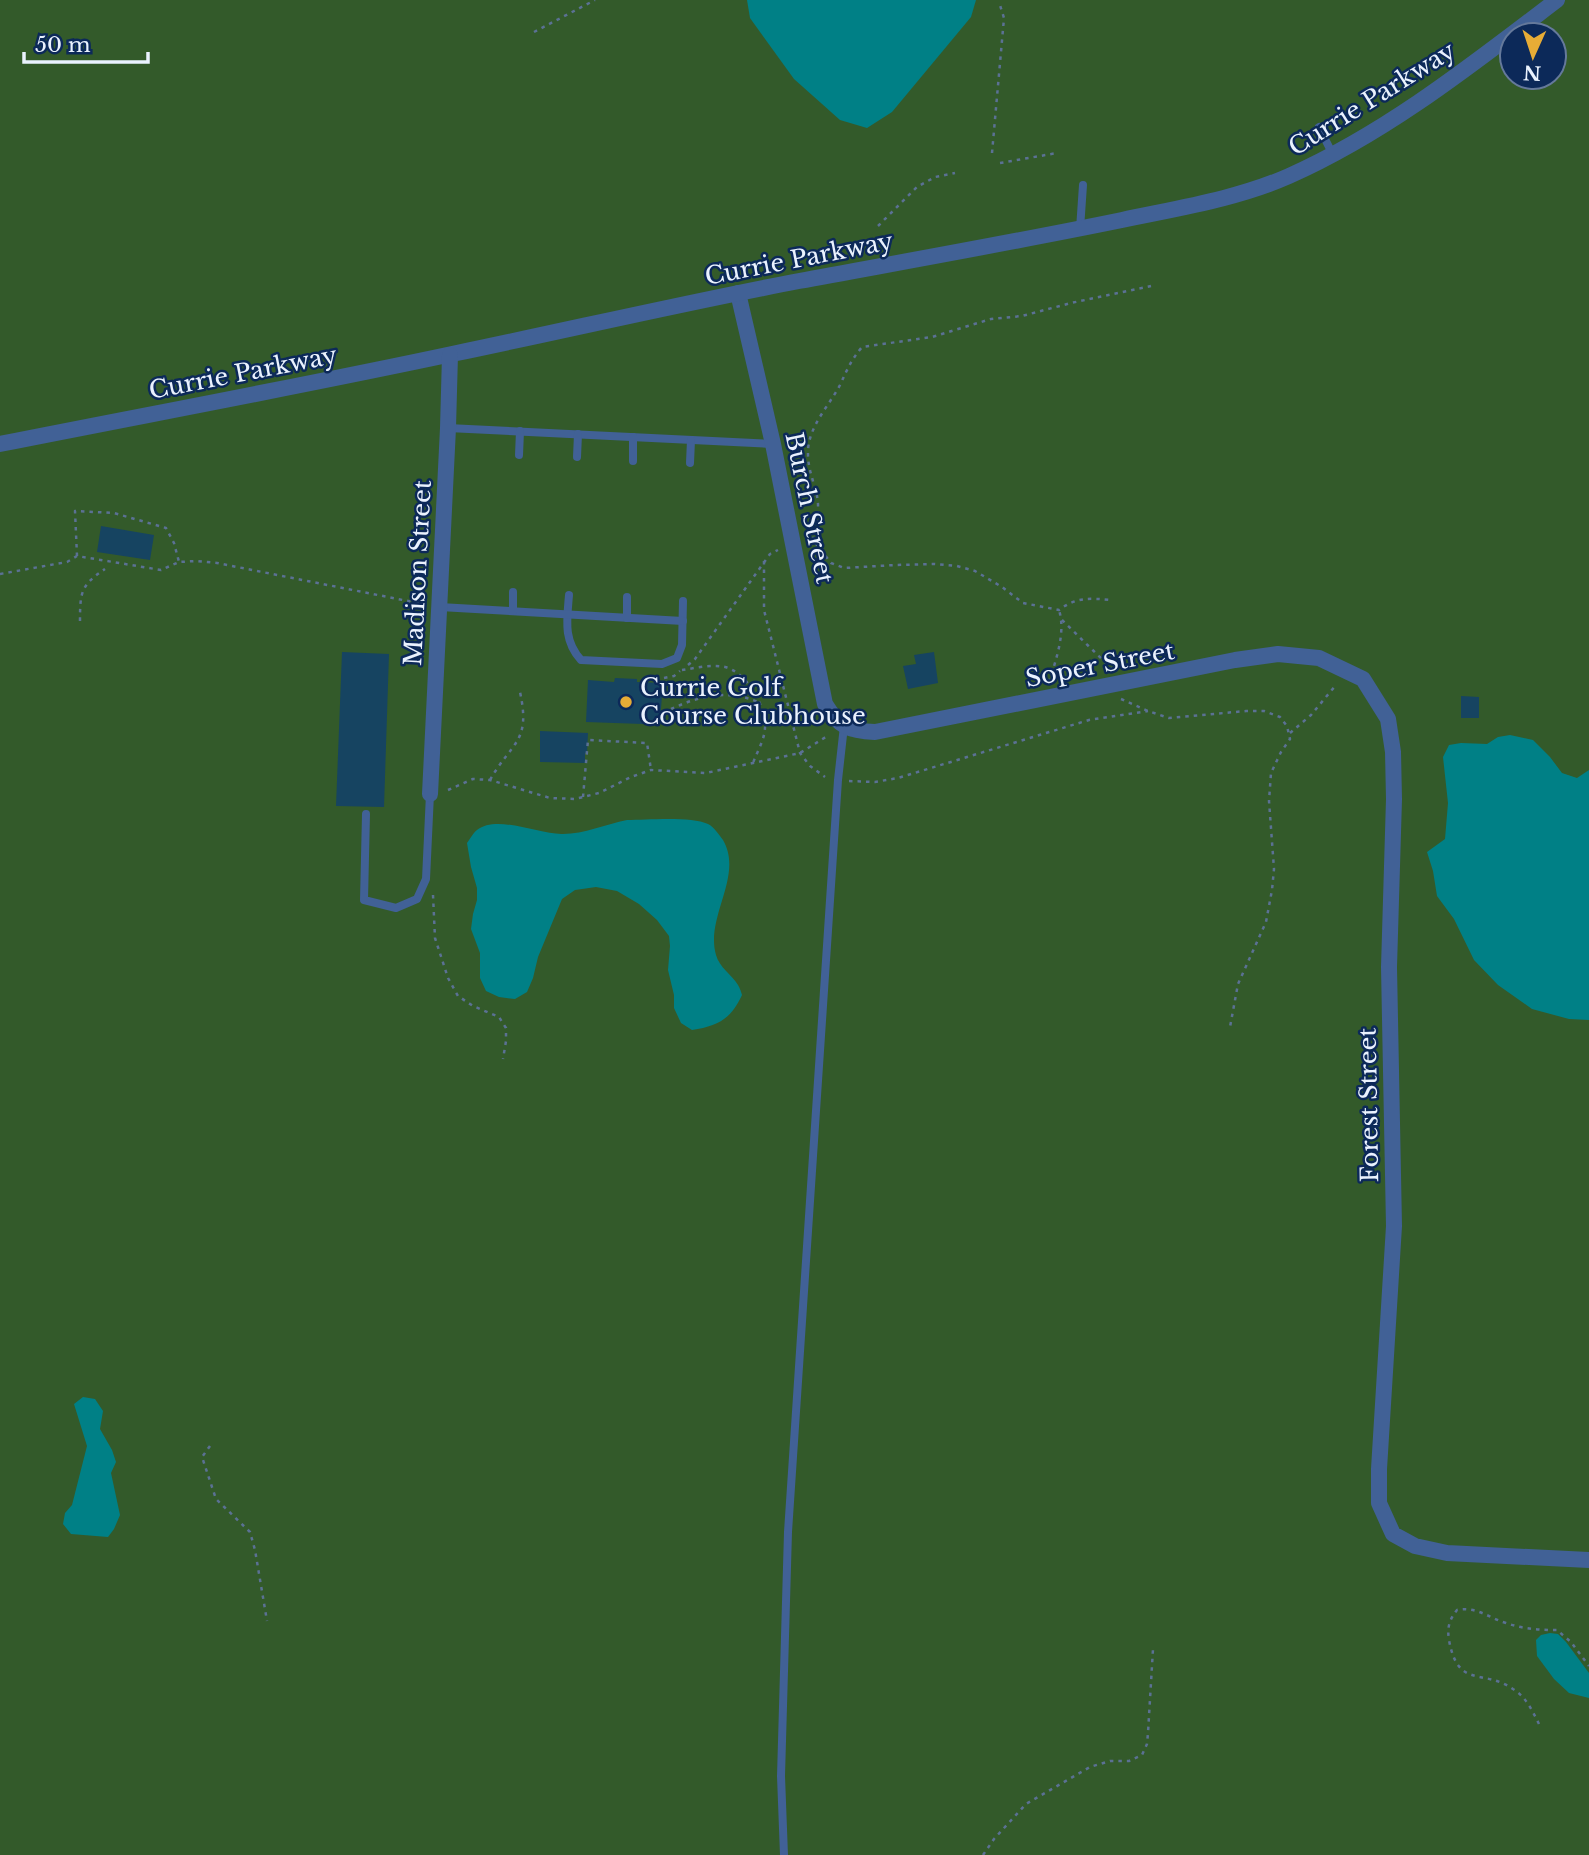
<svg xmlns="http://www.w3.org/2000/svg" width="1589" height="1855" font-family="'Libre Baskerville',serif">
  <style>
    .green { fill: #335a2a; fill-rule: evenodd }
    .water { fill: #008086 }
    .building { fill: #164461 }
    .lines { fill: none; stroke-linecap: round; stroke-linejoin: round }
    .path { stroke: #5b7194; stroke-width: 2.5; stroke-dasharray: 3.5 5; stroke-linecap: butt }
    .service { stroke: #416196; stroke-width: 8 }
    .minor { stroke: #416196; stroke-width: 16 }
    .poi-dot { fill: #e7ac36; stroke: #0c2959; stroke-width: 2.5 }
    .labels { text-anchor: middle; stroke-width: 5; stroke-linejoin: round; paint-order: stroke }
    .street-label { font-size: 24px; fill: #eaf2fe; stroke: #0c2959 }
    .poi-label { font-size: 24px; fill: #eaf2fe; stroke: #0c2959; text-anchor: start }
  </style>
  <rect width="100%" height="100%" fill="#0c2959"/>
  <path class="green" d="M0,0H1589V1855H0ZM1512,35H1554V77H1512Z"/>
  <g class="water">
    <polygon points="747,0 976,0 971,17 892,112 867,128 840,120 794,79 750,18"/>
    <polygon points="1510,735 1533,740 1550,757 1562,773 1577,778 1589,770 1589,1020 1569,1019 1532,1009 1498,985 1474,960 1454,919 1437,896 1433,871 1427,852 1445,839 1448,803 1443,757 1449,745 1461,743 1487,744 1498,737"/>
    <path d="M627,820C647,820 691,816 708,824C714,827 719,835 723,840C744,876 705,917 716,955C719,967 732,975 738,985C740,988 741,992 742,995C731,1019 718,1026 692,1030L681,1023L674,1008V995L668,970L670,946L669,936L657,920L639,904L617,891L596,887L575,890L562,899L538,957L533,978L527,992L515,999L499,997L486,991L480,978V953L471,929L473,914L477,900V888L471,867L467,843C470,839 473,833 477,830C497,814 540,835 563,834C584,834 606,824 627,820Z"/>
    <polygon points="83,1397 95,1399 103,1411 100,1429 112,1450 116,1462 111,1473 120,1515 114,1529 108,1537 71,1534 63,1524 65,1513 72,1505 87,1446 74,1404"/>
    <polygon points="1550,1633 1558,1634 1566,1642 1589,1673 1589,1698 1569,1693 1554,1679 1537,1656 1536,1640 1541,1635"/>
  </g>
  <g class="building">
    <polygon points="101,526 154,535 150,560 97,552"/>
    <polygon points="342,652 389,654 384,807 336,806"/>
    <polygon points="934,652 938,683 908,689 903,666 916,664 914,655"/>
    <polygon points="615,678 637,679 637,682 663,683 660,721 643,720 643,724 586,722 588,680 614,682"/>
    <polygon points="1461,696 1479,697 1479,718 1461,718"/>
    <polygon points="540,731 588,733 587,754 585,753 585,763 540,762"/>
  </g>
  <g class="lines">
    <g class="path">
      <polyline points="534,32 595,0"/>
      <polyline points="992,153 1004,18 999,2"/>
      <polyline points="1000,163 1057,153"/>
      <polyline points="878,226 917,187 935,177 955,173"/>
      <path d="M813,540C816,526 820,510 817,496C814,482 808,469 808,454C807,428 829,406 840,385C847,370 851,360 862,347L932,337L991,319L1022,316L1071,303L1151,286"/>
      <path d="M808,541L813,540L831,563L844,568L895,565L935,564L957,566L975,571L1002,587L1023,603L1059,610C1076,597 1090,598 1111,600"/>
      <polyline points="77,556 75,511 114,513 166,528 174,543 179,562"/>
      <polyline points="764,561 764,610 800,753 810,766 825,777"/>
      <polyline points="0,574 67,562 77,556 161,570 179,562 196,561 217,563 423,604"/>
      <polyline points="1062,620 1112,669"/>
      <path d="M80,621C80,592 81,585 105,569"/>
      <polyline points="688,665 695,659 770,554 778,550"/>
      <path d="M682,670C696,668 711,664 725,667C746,672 766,706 765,727C765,739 757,752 753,763"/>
      <polyline points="664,678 674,676 680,671"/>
      <path d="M1049,682C1056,660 1066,632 1059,610"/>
      <polyline points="1121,699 1148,711 1169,718 1246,711 1264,711 1280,717 1287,726 1290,739 1281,752 1271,773 1269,801 1274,869 1272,890 1266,922 1238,984 1230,1027"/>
      <path d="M671,709C699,696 728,689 758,702"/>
      <polyline points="1290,733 1311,715 1336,685"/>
      <path d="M490,780C512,741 531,743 520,692"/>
      <polyline points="849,781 875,782 898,778 1089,720 1148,711"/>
      <polyline points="448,790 473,779 490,780 550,798 575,799 599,793 631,777 651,770 706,773 800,753 829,735"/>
      <polyline points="583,797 588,740 647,743 651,770"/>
      <polyline points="433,895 435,938 448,978 458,996 473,1006 499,1017 506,1028 506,1041 503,1059"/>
      <polyline points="210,1446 202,1457 216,1499 250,1532 255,1550 267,1621"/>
      <path d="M1539,1724C1532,1710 1526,1697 1513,1689C1483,1668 1458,1690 1449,1640C1447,1628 1449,1620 1457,1610C1476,1606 1489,1618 1506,1623C1523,1629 1540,1630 1557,1630L1571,1642L1589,1666"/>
      <polyline points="983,1855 994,1839 1026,1804 1090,1767 1110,1761 1129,1761 1142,1755 1147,1744 1148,1733 1153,1649"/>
    </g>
    <g class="service">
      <polyline points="1319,127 1333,155"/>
      <polyline points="1080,229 1083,185"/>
      <polyline points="448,428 773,444"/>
      <polyline points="519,455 520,431"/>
      <polyline points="577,457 578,434"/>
      <polyline points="633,461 633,437"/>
      <polyline points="690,463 691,440"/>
      <path d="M569,595C567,620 563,640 581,660L662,664L677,658L682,645L683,601"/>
      <polyline points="440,607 683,621"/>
      <polyline points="513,611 513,592"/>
      <polyline points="627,618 627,597"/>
      <polyline points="366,814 364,900 396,908 417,899 426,879 430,794"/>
      <polyline points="784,1855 781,1776 788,1532 838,780 844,726"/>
    </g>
    <g class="minor">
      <path d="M738,293L773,444L825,704C839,727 849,731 875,732L1235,660L1278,654L1319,658L1363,679L1388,719L1393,752L1394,799L1389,967L1394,1226L1379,1469V1503L1393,1534L1415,1546L1447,1553L1589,1560"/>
      <path d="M0,444C151,414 302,386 452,354C568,330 683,303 799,281C907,261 1015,242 1122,220C1178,208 1237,199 1289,176C1386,133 1473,64 1557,0"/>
      <polyline points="430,794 448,428 450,355"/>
    </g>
  </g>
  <circle class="poi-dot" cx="626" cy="702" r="7"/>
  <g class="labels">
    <g class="street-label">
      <text transform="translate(1372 99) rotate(-32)" y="8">Currie Parkway</text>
      <text transform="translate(799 259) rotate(-11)" y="8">Currie Parkway</text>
      <text transform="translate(243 373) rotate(-11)" y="8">Currie Parkway</text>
      <text transform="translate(809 508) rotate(78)" y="8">Burch Street</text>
      <text transform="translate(418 573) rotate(-87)" y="8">Madison Street</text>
      <text transform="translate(1100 665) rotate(-11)" y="8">Soper Street</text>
      <text transform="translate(1369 1105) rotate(-91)" y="8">Forest Street</text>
    </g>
    <g class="poi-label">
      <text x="640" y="696">Currie Golf<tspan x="640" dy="28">Course Clubhouse</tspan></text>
    </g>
  </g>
  <g transform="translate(1533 56) rotate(183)"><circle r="33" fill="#0c2959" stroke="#65799b" stroke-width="2"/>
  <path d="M0-5L12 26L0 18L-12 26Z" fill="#e7ac36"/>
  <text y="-10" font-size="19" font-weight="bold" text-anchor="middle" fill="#eaf2fe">N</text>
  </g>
  <path d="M24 52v10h124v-10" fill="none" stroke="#eaf2fe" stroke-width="3.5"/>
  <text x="35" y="52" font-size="21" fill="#eaf2fe" stroke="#0c2959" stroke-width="5" paint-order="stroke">50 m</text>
</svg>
